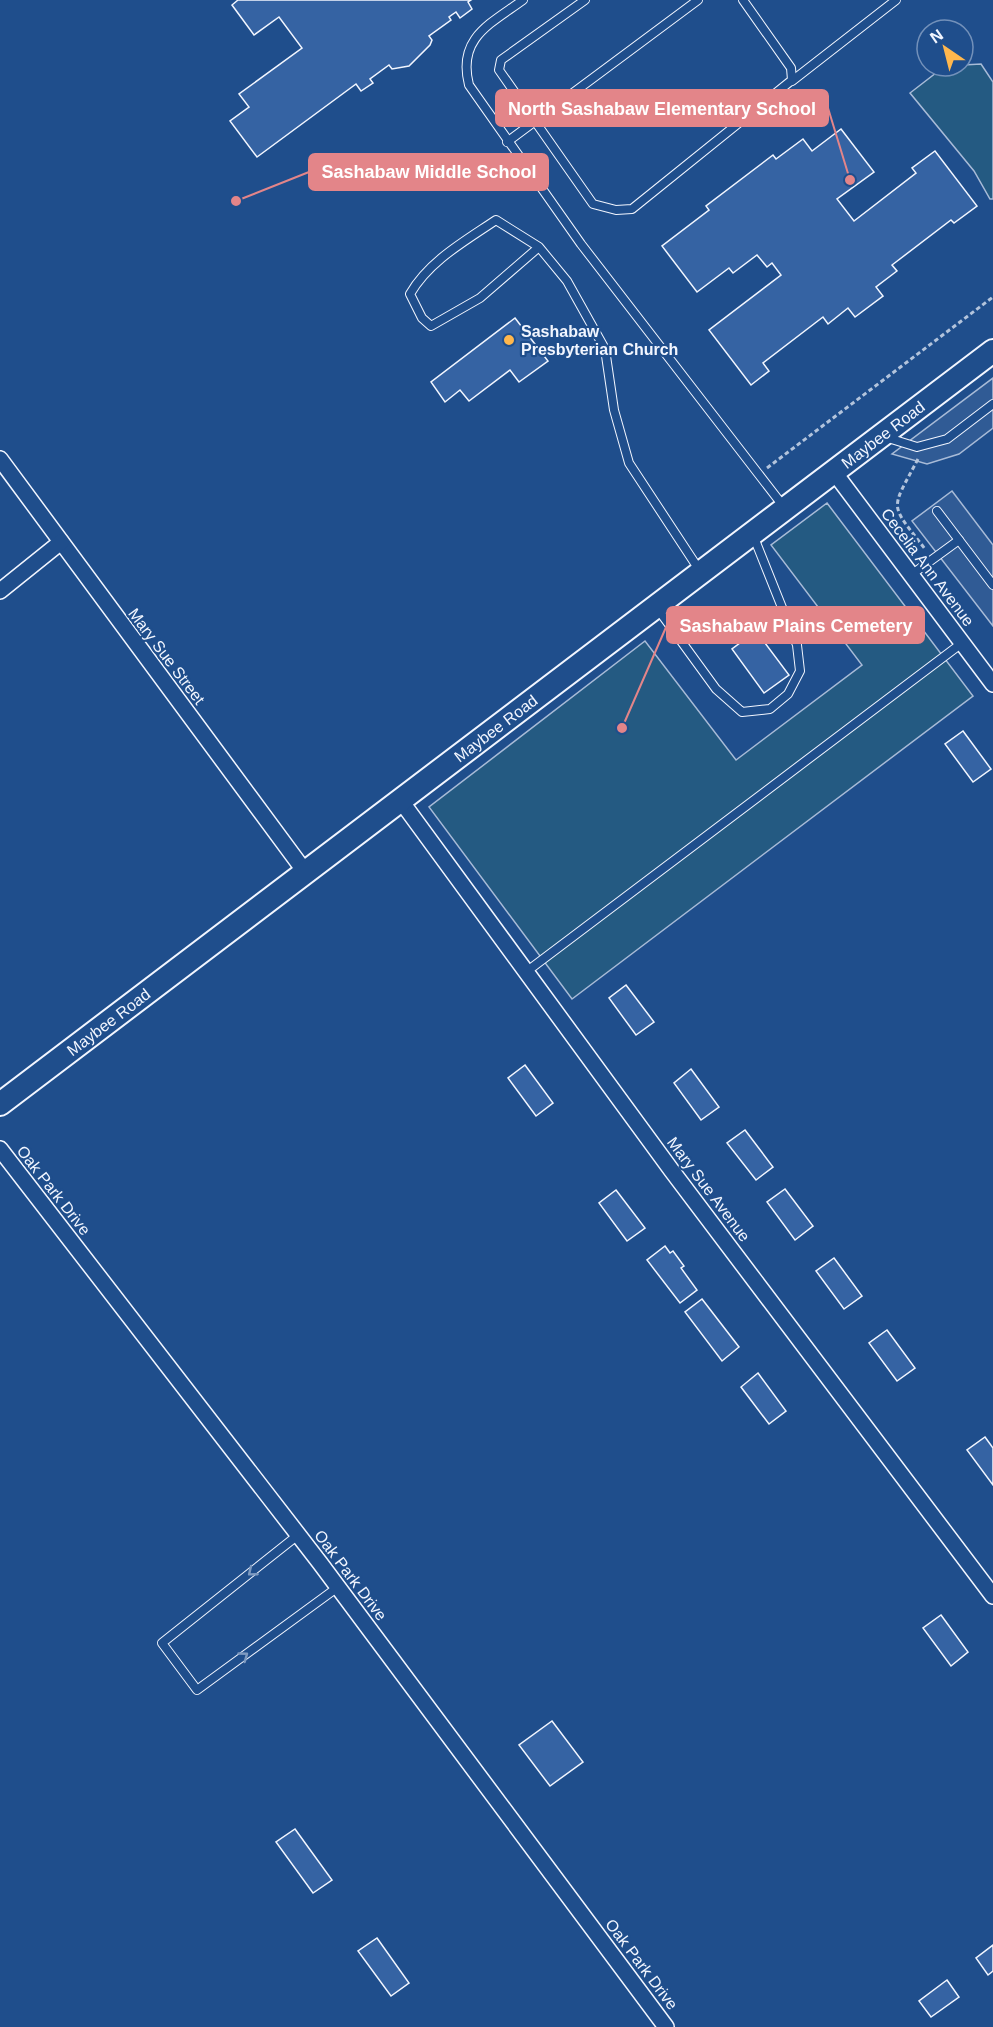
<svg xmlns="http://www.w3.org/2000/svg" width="993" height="2027" font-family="Arial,sans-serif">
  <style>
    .green { fill: #245a82; stroke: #a8bbd7; stroke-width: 1.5 }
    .parking { fill: #305b95; stroke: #a8bbd7; stroke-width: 1.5 }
    .building { fill: #3563a3; stroke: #f2f6ff; stroke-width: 1.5 }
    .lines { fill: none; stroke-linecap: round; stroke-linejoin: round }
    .lane-casing { stroke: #f2f6ff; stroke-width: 10 }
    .street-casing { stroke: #f2f6ff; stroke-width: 18 }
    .secondary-casing { stroke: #f2f6ff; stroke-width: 26 }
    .path { stroke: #b3c4dc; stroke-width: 3; stroke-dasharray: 4.5 3; stroke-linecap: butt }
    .lane { stroke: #1f4e8c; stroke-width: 8 }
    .street { stroke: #1f4e8c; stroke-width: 15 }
    .secondary { stroke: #1f4e8c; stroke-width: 22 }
    .oneway { stroke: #7e9ac0 }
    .poi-dot { fill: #ffb74d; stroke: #1f4e8c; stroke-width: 2 }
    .labels { text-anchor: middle; stroke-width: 4.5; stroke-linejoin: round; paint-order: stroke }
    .poi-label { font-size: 16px; font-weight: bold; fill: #f2f6ff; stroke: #1f4e8c; text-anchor: start }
    .street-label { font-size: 16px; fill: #f2f6ff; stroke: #1f4e8c }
    .leader { fill: none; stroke: #e38589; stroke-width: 2 }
    .callout-dot { fill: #e38589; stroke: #1f4e8c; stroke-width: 2 }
    .callout { fill: #e38589; stroke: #e38589; stroke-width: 2 }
    .callout-label { font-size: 18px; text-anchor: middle; font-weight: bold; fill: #fff }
  </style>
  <rect width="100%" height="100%" fill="#1f4e8c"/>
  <g class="green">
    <polygon points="981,64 993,82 993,199 990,199 974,171 910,93 945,66"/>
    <polygon points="827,503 973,696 572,999 429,807 645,641 736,760 862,665 771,545"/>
  </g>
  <g class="parking">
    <polygon points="993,378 993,428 959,454 927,464 892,454"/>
    <polygon points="952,491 993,545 993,626 912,521"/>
  </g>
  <g class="building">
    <polygon points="238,0 471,0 468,2 472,9 460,18 456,12 449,17 451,20 429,36 432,40 430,45 409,66 392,69 389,65 370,79 373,83 361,91 356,84 257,157 230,121 249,107 239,94 302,48 279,17 254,35 232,5"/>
    <polygon points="841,129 874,172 837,199 854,221 916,173 912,168 935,151 977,206 954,223 951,220 892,265 897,271 876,287 883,296 855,317 848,308 828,324 823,317 763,363 769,371 751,385 709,330 781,275 772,263 767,267 757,255 733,273 729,268 697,292 662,246 709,210 706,206 773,155 776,159 803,139 812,151"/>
    <polygon points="515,318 548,361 519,382 510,370 469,401 460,390 445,402 431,382"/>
    <polygon points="756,631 789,675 764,693 732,649"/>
    <polygon points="963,731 991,769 973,782 945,744"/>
    <polygon points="626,985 654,1022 636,1035 609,998"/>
    <polygon points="525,1065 553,1103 536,1116 508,1078"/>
    <polygon points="691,1069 719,1107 701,1120 674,1083"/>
    <polygon points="745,1130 773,1167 756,1180 727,1143"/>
    <polygon points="785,1189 813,1226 795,1240 767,1202"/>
    <polygon points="616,1190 645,1228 627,1241 599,1203"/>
    <polygon points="665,1246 670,1253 673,1251 684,1266 681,1268 697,1290 680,1303 647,1260"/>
    <polygon points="834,1258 862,1296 844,1309 816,1271"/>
    <polygon points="702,1299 739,1347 722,1361 685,1312"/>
    <polygon points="887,1330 915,1368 897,1381 869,1343"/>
    <polygon points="758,1373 786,1411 769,1424 741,1387"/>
    <polygon points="985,1437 993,1448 993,1485 967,1450"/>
    <polygon points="941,1615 968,1652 951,1666 923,1628"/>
    <polygon points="552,1721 583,1762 550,1786 519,1745"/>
    <polygon points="295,1829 332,1880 313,1893 276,1842"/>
    <polygon points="377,1938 409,1983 391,1996 358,1951"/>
    <polygon points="993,1945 993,1971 988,1975 976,1958"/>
    <polygon points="947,1980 959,1997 931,2017 919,2001"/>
  </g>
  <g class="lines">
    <g class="lane-casing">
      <g id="lane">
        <path d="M523,0C490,24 457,38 469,85L581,244L784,507"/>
        <polyline points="585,0 501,60 499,70 593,204 616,210 632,209 792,80 791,68 743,0"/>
        <polyline points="792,81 896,0"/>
        <polyline points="507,142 698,0"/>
        <path d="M539,247L480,298L431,326L422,318L410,294C429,261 465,241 496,220L539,247L567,281L605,349L614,410L629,463L700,571"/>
        <polyline points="885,437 917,447 947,439 993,404"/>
        <polyline points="937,511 993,585"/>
        <polyline points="911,575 959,540"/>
        <polyline points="657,608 716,689 742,712 770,709 788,694 800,671 797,645 753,535"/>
        <polyline points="526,972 962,643"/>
        <polyline points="298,1535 162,1643 197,1690 338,1587"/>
      </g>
    </g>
    <g class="street-casing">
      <g id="street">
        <polyline points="0,459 306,873"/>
        <polyline points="834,472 993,684"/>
        <polyline points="0,591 61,542"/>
        <polyline points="401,801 672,1171 993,1596"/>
        <polyline points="0,1149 320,1563 666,2027"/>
      </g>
    </g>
    <g class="secondary-casing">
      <g id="secondary">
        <path id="s1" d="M0,1104L993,351"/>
      </g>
    </g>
    <g class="path">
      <path d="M918,459C890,512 889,502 925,549"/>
      <polyline points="767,468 993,297"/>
    </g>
    <use href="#lane" class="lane"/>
    <use href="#street" class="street"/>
    <use href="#secondary" class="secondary"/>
  </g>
  <defs><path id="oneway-chevron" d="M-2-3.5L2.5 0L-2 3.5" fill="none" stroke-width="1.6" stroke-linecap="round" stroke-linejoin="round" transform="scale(1.5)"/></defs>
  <g class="oneway">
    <use href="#oneway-chevron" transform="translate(252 1572) rotate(141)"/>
    <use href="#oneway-chevron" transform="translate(244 1656) rotate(-36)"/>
  </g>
  <circle class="poi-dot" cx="509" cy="340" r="6"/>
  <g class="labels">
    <g class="poi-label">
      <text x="521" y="337">Sashabaw<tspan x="521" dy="18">Presbyterian Church</tspan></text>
    </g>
    <g class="street-label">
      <text dy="6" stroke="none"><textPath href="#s1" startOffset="1108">Maybee Road</textPath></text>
      <text transform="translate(928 567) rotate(53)" y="6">Cecelia Ann Avenue</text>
      <text transform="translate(167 656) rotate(53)" y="6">Mary Sue Street</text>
      <text dy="6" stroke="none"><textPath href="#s1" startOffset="622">Maybee Road</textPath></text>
      <text dy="6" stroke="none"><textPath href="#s1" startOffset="136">Maybee Road</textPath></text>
      <text transform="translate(709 1189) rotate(53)" y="6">Mary Sue Avenue</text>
      <text transform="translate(54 1190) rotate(52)" y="6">Oak Park Drive</text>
      <text transform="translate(351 1575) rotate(53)" y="6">Oak Park Drive</text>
      <text transform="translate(642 1964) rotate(53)" y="6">Oak Park Drive</text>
    </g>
  </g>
  <path class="leader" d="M850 180L828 108M236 201L309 172M622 728L667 625"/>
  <g class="callout-dot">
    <circle cx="850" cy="180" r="6"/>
    <circle cx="236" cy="201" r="6"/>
    <circle cx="622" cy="728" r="6"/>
  </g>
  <g class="callout">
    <rect x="496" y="90" width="332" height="36" rx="6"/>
    <rect x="309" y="154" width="239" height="36" rx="6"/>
    <rect x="667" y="607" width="257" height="36" rx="6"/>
  </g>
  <g class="callout-label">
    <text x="662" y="115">North Sashabaw Elementary School</text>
    <text x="429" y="178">Sashabaw Middle School</text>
    <text x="796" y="632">Sashabaw Plains Cemetery</text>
  </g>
  <g transform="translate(945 48) rotate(325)"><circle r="28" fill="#1f4e8c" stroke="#7391ba" stroke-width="1.5"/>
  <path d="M0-4.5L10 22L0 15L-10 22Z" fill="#ffb74d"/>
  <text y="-9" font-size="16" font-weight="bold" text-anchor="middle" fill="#f2f6ff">N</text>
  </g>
</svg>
